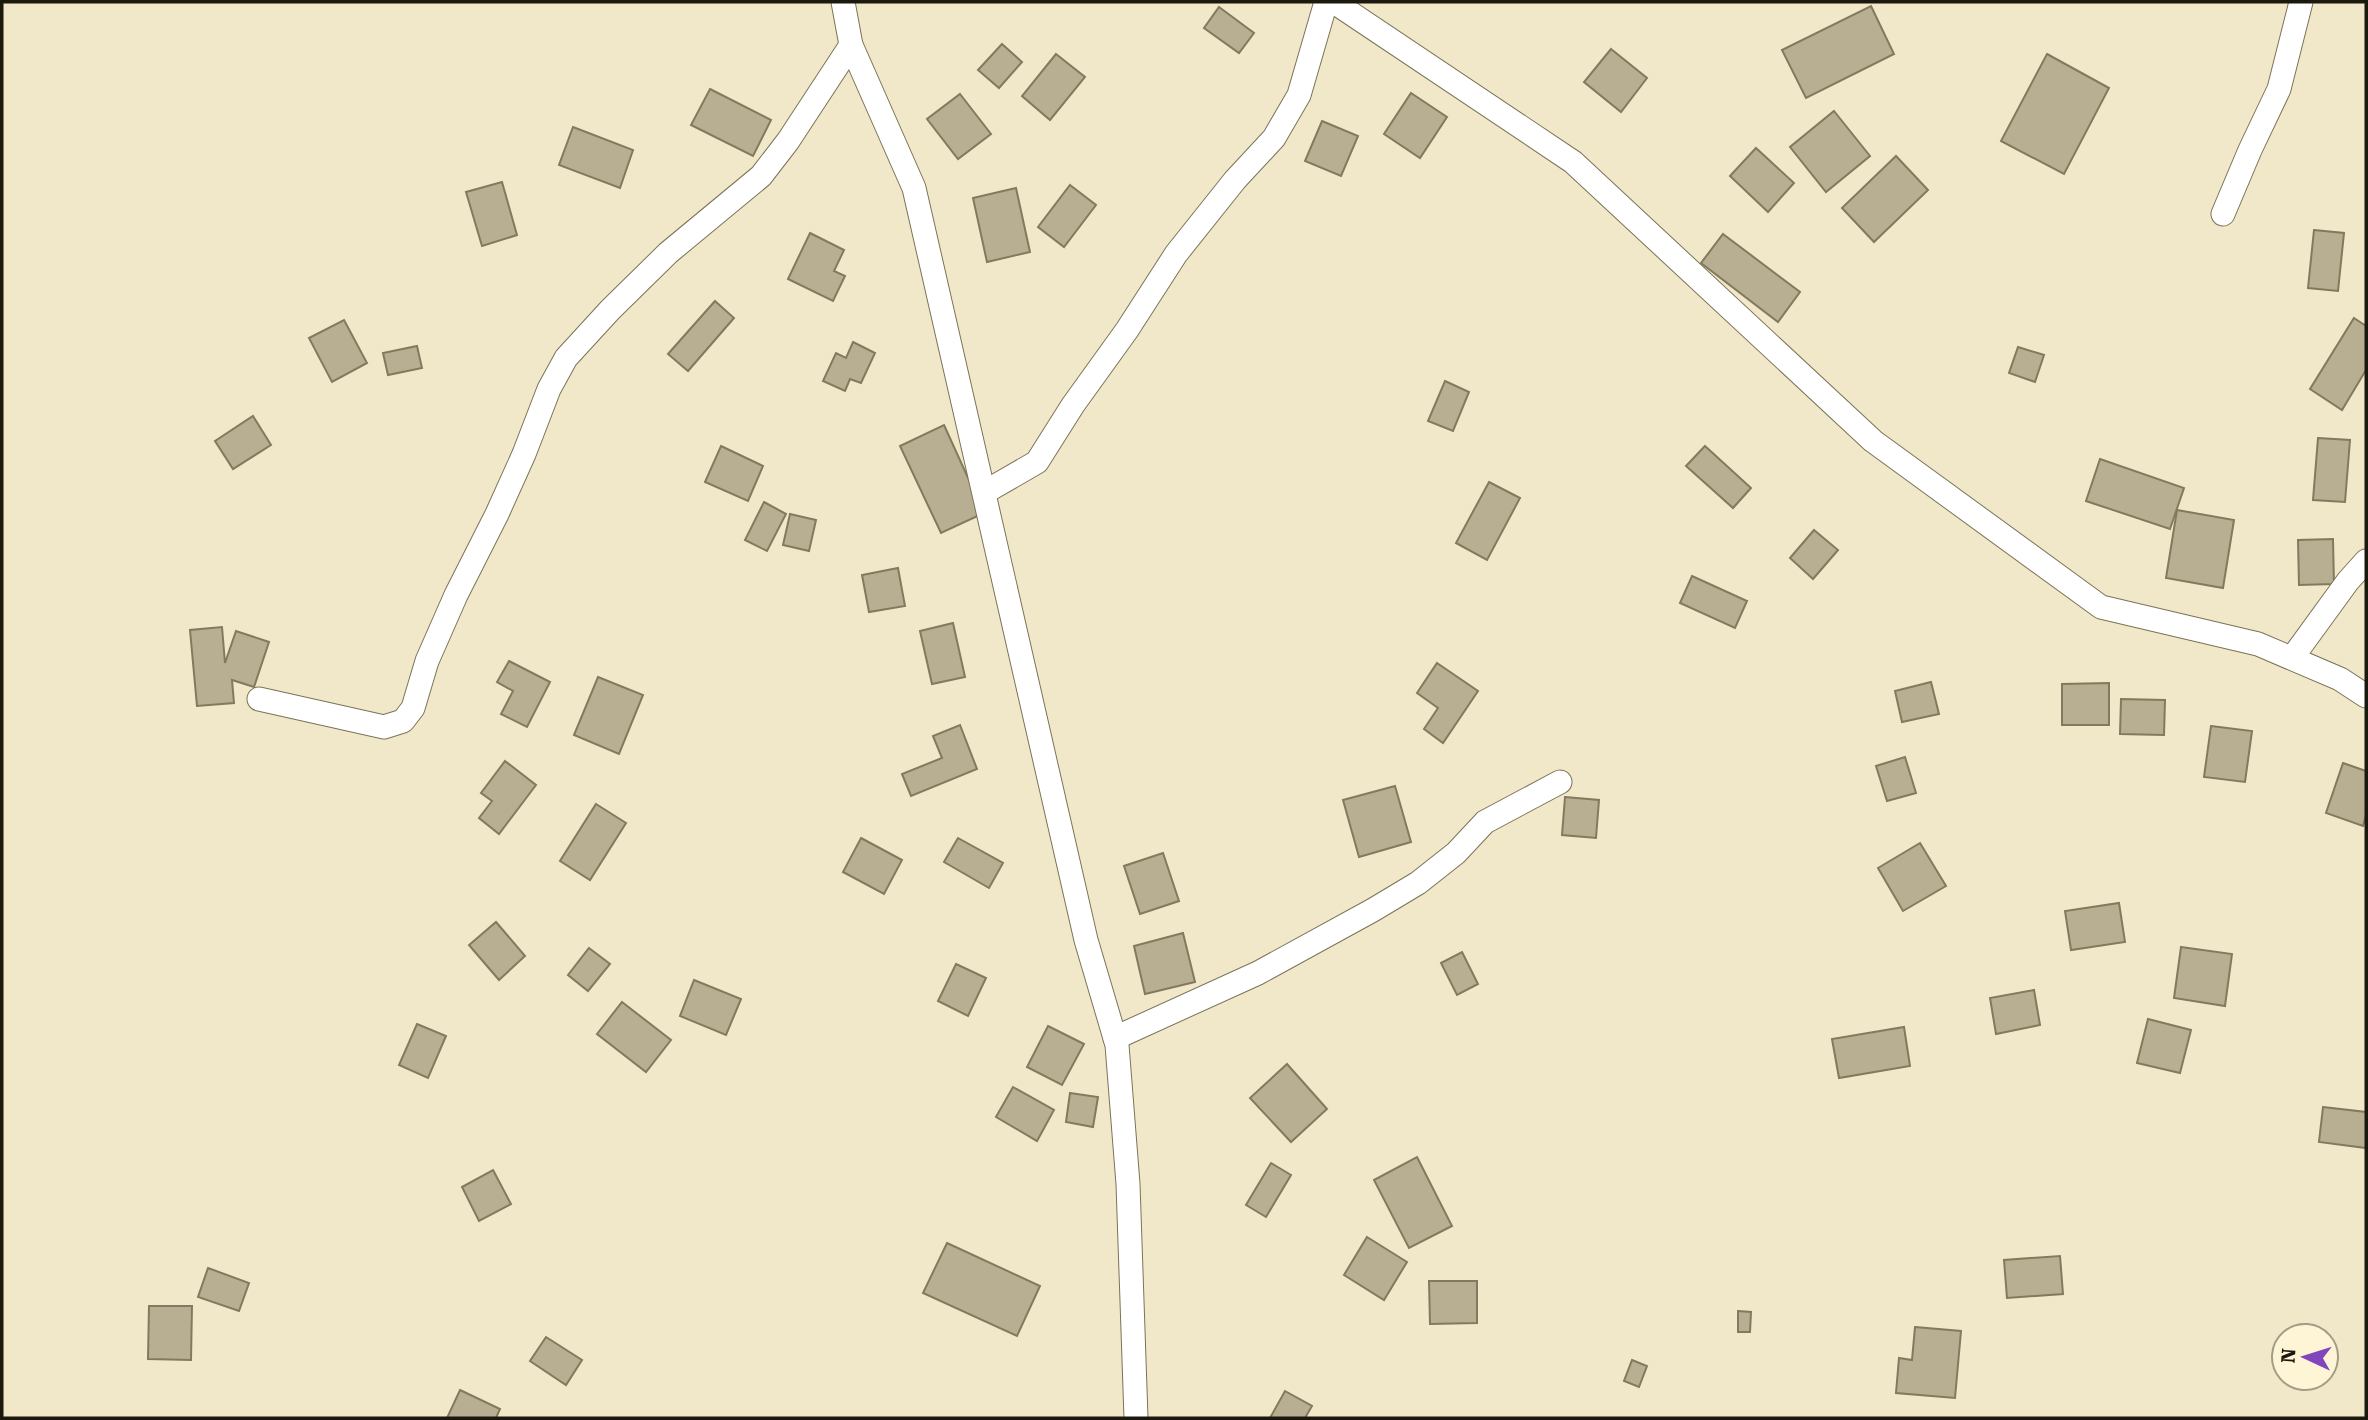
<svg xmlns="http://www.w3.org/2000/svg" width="2368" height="1420" font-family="'Roboto Serif',serif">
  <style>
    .building { fill: #b8af92; stroke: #827a5e; stroke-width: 2 }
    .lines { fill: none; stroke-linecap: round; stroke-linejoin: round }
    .minor-casing { stroke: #7b7358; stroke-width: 25 }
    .minor { stroke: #fff; stroke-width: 23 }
  </style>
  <rect width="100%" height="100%" fill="#f1e8c9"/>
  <g class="building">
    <polygon points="1871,6 1894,54 1806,98 1782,50"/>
    <polygon points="1219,7 1254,33 1239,53 1204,28"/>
    <polygon points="1002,44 1022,62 999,88 978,70"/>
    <polygon points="1611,49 1647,78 1621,112 1584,82"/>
    <polygon points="1056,54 1085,77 1050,120 1022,96"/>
    <polygon points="2047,54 2109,88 2064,174 2001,141"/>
    <polygon points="710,89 771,120 753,156 691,125"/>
    <polygon points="1411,93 1447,117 1420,158 1384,134"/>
    <polygon points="960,94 991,134 958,159 927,119"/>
    <polygon points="1834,111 1870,156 1826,192 1790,147"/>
    <polygon points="1322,121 1358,136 1341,176 1305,161"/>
    <polygon points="573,127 633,150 620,188 559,165"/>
    <polygon points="1756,148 1794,183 1768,212 1730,176"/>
    <polygon points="1896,156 1928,190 1874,242 1842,208"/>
    <polygon points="502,182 517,235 482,246 466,192"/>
    <polygon points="1070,185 1096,205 1064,247 1038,227"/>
    <polygon points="1016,188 1030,252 987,262 973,198"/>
    <polygon points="2314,230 2344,233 2338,291 2308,288"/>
    <polygon points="810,233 844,250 834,271 845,276 833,301 788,279"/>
    <polygon points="1723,234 1800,292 1778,322 1701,263"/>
    <polygon points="715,301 734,318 688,371 668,354"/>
    <polygon points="2354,318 2366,326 2366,370 2342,410 2310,389"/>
    <polygon points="344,320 367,363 332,382 309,338"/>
    <polygon points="853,342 875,353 861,383 850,379 845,391 823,381 836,353 846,358"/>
    <polygon points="417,346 422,368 388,375 383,353"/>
    <polygon points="2018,347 2044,355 2035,382 2009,373"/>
    <polygon points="1445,381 1469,392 1453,431 1428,421"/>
    <polygon points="253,416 271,445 233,469 215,441"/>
    <polygon points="944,425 984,513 941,533 900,446"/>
    <polygon points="2318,438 2350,440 2345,502 2313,500"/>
    <polygon points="721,446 763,466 748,501 705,482"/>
    <polygon points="1705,446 1751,488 1733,508 1686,466"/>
    <polygon points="2100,459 2184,488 2170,529 2086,501"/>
    <polygon points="1489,482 1520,498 1487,560 1456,543"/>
    <polygon points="764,502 786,514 767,551 745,540"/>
    <polygon points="2177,510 2234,520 2223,588 2166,578"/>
    <polygon points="790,514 816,520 809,551 783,545"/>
    <polygon points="1814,530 1838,550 1813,579 1790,558"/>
    <polygon points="2333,539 2334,584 2299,585 2298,540"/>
    <polygon points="898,568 905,606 869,612 862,575"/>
    <polygon points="1692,576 1747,601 1735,628 1680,603"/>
    <polygon points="953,623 965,677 932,684 920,631"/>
    <polygon points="222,627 225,663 236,631 269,642 254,687 232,680 234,703 197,706 190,630"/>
    <polygon points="509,661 550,682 527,727 501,714 513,691 497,682"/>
    <polygon points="1437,663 1478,691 1443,743 1424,729 1438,708 1417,693"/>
    <polygon points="598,677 643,695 619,754 574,735"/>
    <polygon points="1931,682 1939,714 1902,722 1895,691"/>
    <polygon points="2109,683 2109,725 2062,725 2062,684"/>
    <polygon points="2121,699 2165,700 2164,735 2120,734"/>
    <polygon points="960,725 977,769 911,796 902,774 942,758 933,736"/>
    <polygon points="2211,726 2252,731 2245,782 2204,777"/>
    <polygon points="1905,757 1916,793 1887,801 1876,766"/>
    <polygon points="505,761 536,785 499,834 479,818 492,801 481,793"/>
    <polygon points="2343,763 2366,771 2366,815 2363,826 2326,813"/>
    <polygon points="1395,786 1411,842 1359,857 1343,800"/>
    <polygon points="1565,797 1599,800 1596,838 1562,835"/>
    <polygon points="596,804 626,823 590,880 560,861"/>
    <polygon points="861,838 902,860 884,894 843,872"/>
    <polygon points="958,838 1003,863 989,888 944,862"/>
    <polygon points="1920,843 1946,886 1903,911 1878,868"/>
    <polygon points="1163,853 1179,901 1140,914 1124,866"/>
    <polygon points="2119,903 2125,942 2071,950 2065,911"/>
    <polygon points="496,922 525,956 499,980 469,945"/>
    <polygon points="1183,933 1195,982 1145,994 1134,946"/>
    <polygon points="2181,947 2232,954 2225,1006 2174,998"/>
    <polygon points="589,948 610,964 588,991 568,975"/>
    <polygon points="1462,952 1478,984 1457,995 1441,963"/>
    <polygon points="956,964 986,978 968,1016 938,1001"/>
    <polygon points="694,980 741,999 726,1035 680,1016"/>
    <polygon points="2034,990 2040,1025 1996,1034 1990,998"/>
    <polygon points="622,1002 671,1040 646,1072 597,1034"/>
    <polygon points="2148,1019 2191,1030 2180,1073 2137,1063"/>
    <polygon points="417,1024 446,1036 428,1078 399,1065"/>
    <polygon points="1048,1026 1084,1044 1062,1085 1027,1067"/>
    <polygon points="1904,1027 1910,1066 1839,1078 1832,1039"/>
    <polygon points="1287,1064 1327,1109 1291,1142 1250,1098"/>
    <polygon points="1013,1087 1054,1110 1037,1141 996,1117"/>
    <polygon points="1070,1093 1098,1097 1093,1127 1066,1122"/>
    <polygon points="2323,1107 2366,1112 2366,1148 2319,1142"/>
    <polygon points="1417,1157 1452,1226 1409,1248 1374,1180"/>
    <polygon points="1271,1163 1291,1175 1266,1217 1246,1205"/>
    <polygon points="493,1170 511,1204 479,1221 462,1187"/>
    <polygon points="1367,1237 1407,1262 1384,1300 1344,1275"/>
    <polygon points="947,1243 1040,1286 1017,1336 923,1293"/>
    <polygon points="2060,1256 2063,1294 2007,1298 2004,1260"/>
    <polygon points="208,1268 249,1283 239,1311 198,1297"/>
    <polygon points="1429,1281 1477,1281 1477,1323 1430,1324"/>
    <polygon points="149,1306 192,1306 191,1360 148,1359"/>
    <polygon points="1738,1311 1751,1312 1750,1332 1738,1332"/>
    <polygon points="1915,1327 1961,1331 1955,1398 1896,1393 1899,1358 1912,1360"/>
    <polygon points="546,1337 582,1360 566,1385 530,1361"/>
    <polygon points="1632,1360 1647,1366 1639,1387 1624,1381"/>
    <polygon points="460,1390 500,1409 496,1418 447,1418"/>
    <polygon points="1285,1391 1312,1406 1305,1418 1270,1418"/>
  </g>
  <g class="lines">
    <g class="minor-casing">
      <g id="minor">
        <polyline points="843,2 851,45 914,188 1086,940 1117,1045 1128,1184 1136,1418"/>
        <polyline points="1334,2 1573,162 1873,441 2101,607 2258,644 2340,679 2366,696"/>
        <polyline points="2223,214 2250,150 2279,89 2301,2"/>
        <polyline points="985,492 1037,462 1073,405 1127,330 1176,254 1235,180 1274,138 1299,95 1326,2"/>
        <polyline points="2292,658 2348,581 2366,561"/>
        <polyline points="259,699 384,727 403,721 413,708 427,661 456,595 497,514 524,454 549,389 566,358 610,310 668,253 761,176 788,141 851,45"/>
        <polyline points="1115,1038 1258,973 1373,910 1418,883 1456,853 1485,822 1560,782"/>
      </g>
    </g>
    <use href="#minor" class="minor"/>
  </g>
  <rect width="2368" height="1420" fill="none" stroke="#1b180d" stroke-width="7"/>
  <g transform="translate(2305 1357) rotate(274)"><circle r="33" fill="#fef5d6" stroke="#a39d86" stroke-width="2"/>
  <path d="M0-5L12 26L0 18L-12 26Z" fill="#8146bc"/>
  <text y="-10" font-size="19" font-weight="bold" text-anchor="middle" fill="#1b180d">N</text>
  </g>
</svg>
